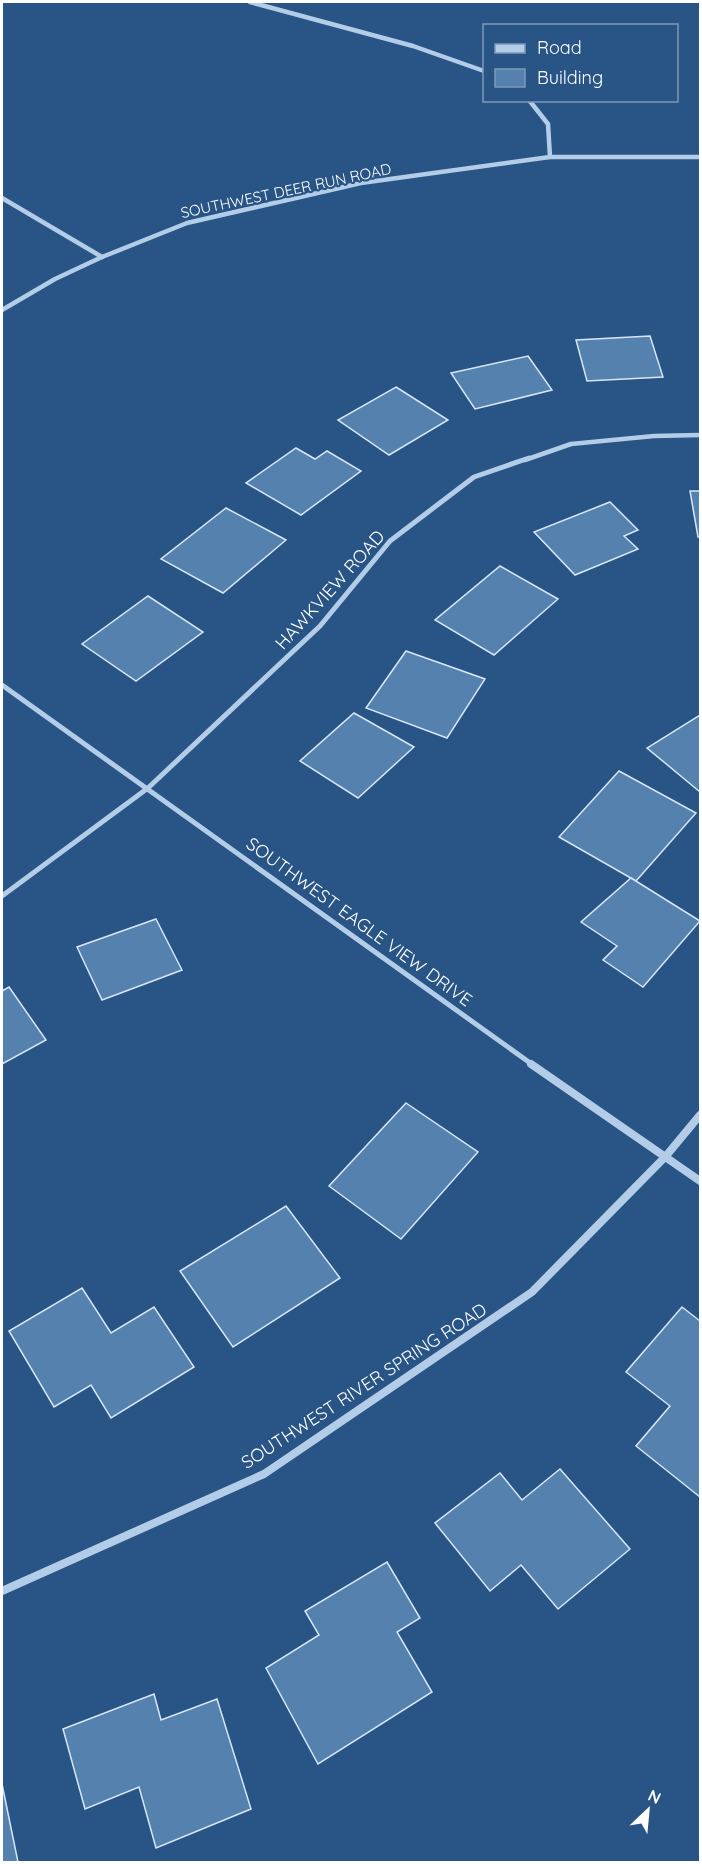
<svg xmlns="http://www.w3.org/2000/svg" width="702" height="1864" font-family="Quicksand,sans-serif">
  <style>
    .building { fill: #5581af; stroke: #d7e6f6; stroke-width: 1.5 }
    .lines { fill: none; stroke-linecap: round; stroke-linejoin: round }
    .street-far2 { stroke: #b3cde8; stroke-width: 4.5 }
    .street-far1 { stroke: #b3cde8; stroke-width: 5 }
    .street { stroke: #b3cde8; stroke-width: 8 }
    .labels { text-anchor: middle; stroke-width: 4.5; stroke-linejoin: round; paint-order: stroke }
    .far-street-label { font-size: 15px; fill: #fff; stroke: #285586 }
    .street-label { font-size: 18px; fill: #fff; stroke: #285586 }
  </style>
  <rect width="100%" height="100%" fill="#285586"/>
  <g class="building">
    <polygon points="650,336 663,377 587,381 576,340"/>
    <polygon points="528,356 552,390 475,409 451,373"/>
    <polygon points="396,387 448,420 389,455 338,420"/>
    <polygon points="296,448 315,459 327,451 361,471 301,515 246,483"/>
    <polygon points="690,491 700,491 700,537 698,537"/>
    <polygon points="610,502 638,530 624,536 638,549 575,575 534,532"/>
    <polygon points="226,508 286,540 223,593 161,559"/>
    <polygon points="500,566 558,599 494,655 435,620"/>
    <polygon points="148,596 203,632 136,681 82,644"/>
    <polygon points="406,651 485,679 447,738 366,708"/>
    <polygon points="354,713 414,747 358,798 300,761"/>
    <polygon points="700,715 700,792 647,748"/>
    <polygon points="619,771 696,813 636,881 559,837"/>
    <polygon points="631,878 700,921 643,987 603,960 617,946 581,922"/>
    <polygon points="156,919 182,970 102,1000 77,947"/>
    <polygon points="9,987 46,1040 2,1064 2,991"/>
    <polygon points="406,1103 478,1152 401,1239 329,1186"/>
    <polygon points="286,1206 340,1278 233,1347 180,1271"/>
    <polygon points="82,1288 111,1333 154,1307 194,1367 111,1418 91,1385 54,1407 9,1331"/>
    <polygon points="682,1307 700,1321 700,1497 636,1446 670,1406 626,1372"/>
    <polygon points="560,1469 630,1549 558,1609 521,1565 490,1591 435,1523 500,1473 522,1500"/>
    <polygon points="387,1562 420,1618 397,1632 432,1692 318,1764 266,1668 319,1635 305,1611"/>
    <polygon points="154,1694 161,1720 217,1699 251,1809 156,1848 139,1787 85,1809 63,1729"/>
    <polygon points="2,1784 18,1862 2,1862"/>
  </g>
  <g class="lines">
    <g class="street-far2">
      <polyline points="250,2 413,46 484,71"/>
      <polyline points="529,100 548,124 550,157"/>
      <polyline points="2,198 102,257"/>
      <polyline points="2,310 55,279 102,257 187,223 361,183 550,157 700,157"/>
      <polyline points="525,460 571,444 654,436 700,435"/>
    </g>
    <g class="street-far1">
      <polyline points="2,685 533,1065"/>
      <polyline points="2,896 148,788 320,626 390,541 474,477 529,458"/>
    </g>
    <g class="street">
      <polyline points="531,1064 700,1181"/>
      <polyline points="2,1591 264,1474 532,1292 666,1156 700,1115"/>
    </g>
  </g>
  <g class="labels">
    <g class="far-street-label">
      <text transform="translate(286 191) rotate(-12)" y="5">SOUTHWEST DEER RUN ROAD</text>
    </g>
    <g class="street-label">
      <text transform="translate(330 590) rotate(-48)" y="6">HAWKVIEW ROAD</text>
      <text transform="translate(359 922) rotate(36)" y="6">SOUTHWEST EAGLE VIEW DRIVE</text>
      <text transform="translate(364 1386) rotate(-33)" y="6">SOUTHWEST RIVER SPRING ROAD</text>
    </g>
  </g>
  <rect width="702" height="1864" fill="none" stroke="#ffffff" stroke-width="6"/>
  <rect x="483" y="24" width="195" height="78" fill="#285586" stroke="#7e99b6" stroke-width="1.5"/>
  <rect x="495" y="44" width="30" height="9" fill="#b3cde8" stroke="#7e99b6" stroke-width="1.5"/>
  <text x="537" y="54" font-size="18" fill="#ffffff">Road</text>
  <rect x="495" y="69" width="30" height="18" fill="#5581af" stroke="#7e99b6" stroke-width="1.5"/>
  <text x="537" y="84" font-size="18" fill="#ffffff">Building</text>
  <g transform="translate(648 1810) rotate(26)" stroke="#285586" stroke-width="4.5" paint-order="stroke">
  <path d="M0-4.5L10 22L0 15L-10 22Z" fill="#ffffff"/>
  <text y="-9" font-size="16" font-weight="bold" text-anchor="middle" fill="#ffffff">N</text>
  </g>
</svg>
